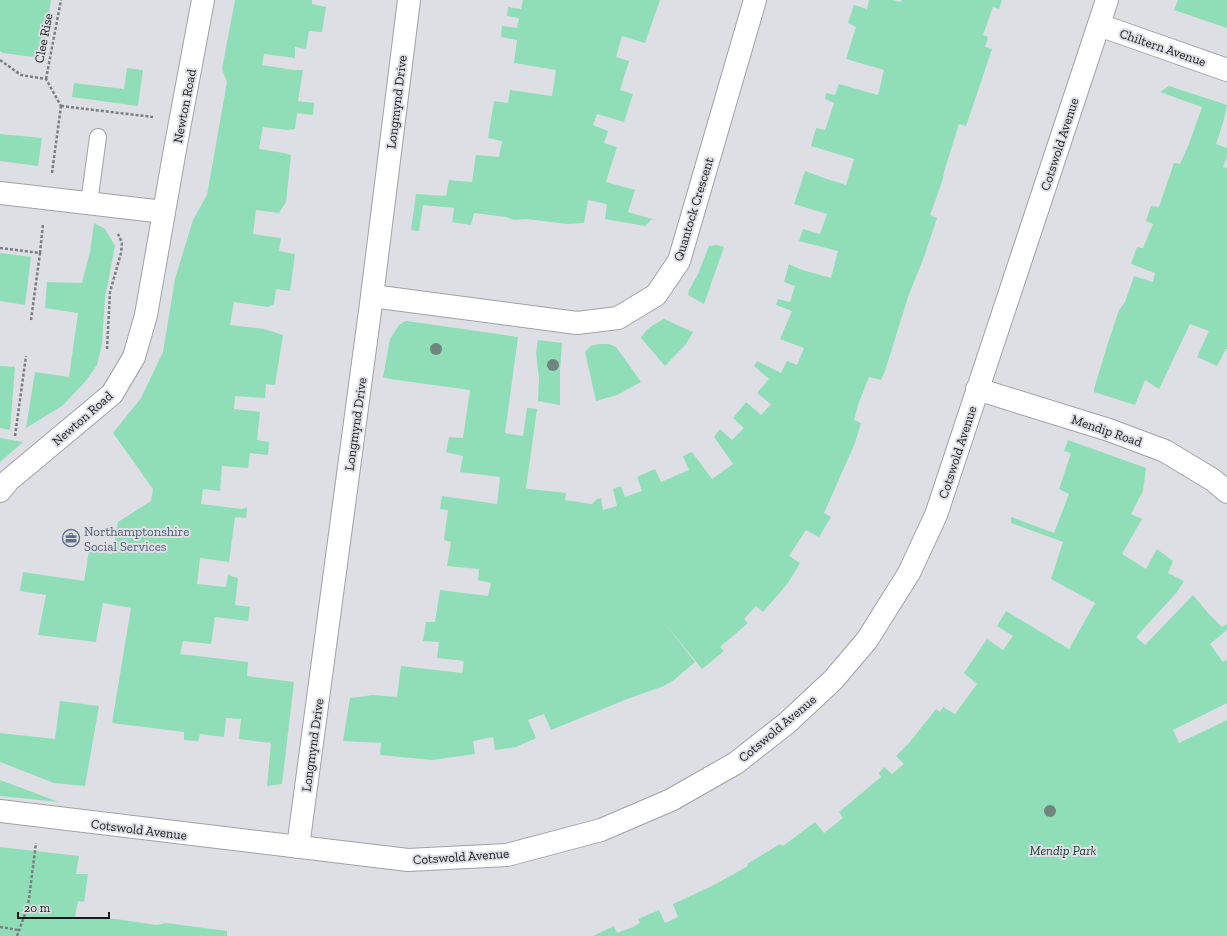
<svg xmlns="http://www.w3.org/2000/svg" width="1227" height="936" font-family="'Zilla Slab',serif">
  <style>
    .green { fill: #90deb7 }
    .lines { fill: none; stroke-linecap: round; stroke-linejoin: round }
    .lane-casing { stroke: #a0a1a6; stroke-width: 18 }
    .street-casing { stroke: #a0a1a6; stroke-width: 24 }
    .path { stroke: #7b7d80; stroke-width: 2.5; stroke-dasharray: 3 2; stroke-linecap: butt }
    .lane { stroke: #fff; stroke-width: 16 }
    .street { stroke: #fff; stroke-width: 22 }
    .tree { fill: #71857f }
    .labels { text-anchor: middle; stroke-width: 4; stroke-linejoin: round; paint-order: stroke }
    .street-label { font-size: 13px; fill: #191a1c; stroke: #dddfe4 }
    .service-label { font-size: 13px; fill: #4e5e75; stroke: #dddfe4; text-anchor: start }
    .park-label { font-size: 13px; font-style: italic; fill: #183c2c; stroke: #dddfe4 }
  </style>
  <rect width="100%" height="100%" fill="#dddfe4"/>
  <g class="green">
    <polygon points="0,0 51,0 42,58 3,53 0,51"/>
    <polygon points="235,0 312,0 312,4 326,7 322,32 309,31 306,49 295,47 295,58 264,54 262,65 294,70 303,70 298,101 314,103 313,115 297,113 295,129 287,130 263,127 259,149 284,153 291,155 286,202 279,213 256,210 253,234 281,238 279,251 295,254 290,291 276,289 274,304 268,307 234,302 230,325 264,329 283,335 275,385 266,384 265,398 235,396 234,409 260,412 257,440 269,442 268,455 250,453 248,468 222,466 220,491 203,489 201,504 242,509 247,507 246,518 235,517 229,562 200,558 197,584 226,587 228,575 238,578 235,605 250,607 248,621 215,617 211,644 183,641 180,654 248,662 247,676 294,682 282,784 267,786 271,743 239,739 241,719 226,718 224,737 200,734 198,741 184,740 184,732 112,723 131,608 103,603 96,642 38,635 46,595 20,591 23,572 84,581 89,551 112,554 118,522 151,501 153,489 113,433 141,398 163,352 175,279 193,220 207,195 227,82 222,69"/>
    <polygon points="523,0 660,0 645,43 622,36 616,57 629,61 620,90 633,94 624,122 597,114 593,125 608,131 604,143 617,147 606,182 635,190 628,212 652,219 645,226 605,219 607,204 588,200 584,223 568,224 526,219 514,220 506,217 474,213 471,225 452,222 454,208 423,205 419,231 411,230 416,194 446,196 449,180 472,182 476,155 499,157 502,141 488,138 494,101 508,103 510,90 552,96 556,70 514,63 517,40 501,37 502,26 517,28 519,18 507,16 508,7 521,9"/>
    <polygon points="869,0 893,0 901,2 902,0 1002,0 999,9 993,7 983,35 988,37 985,47 992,49 966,126 959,124 944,172 943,179 930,215 937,218 924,257 909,294 885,371 881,380 869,377 859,402 854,420 861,423 855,443 824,513 831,517 819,537 806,530 789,556 800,563 788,583 763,612 756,606 744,619 748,623 720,647 724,651 702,669 661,619 695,662 674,680 664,686 627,699 551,730 544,714 528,720 536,738 516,747 495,750 493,737 473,741 475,754 432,760 380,755 381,743 343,741 350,698 373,695 397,697 401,666 462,673 464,661 437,658 439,642 423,641 426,622 435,622 440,590 488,596 491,583 478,580 479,569 447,566 451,542 444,540 448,510 440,509 442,496 497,504 500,477 460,472 463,456 446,452 449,437 463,438 470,390 390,379 383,377 390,339 399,325 406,321 414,322 518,337 505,433 523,436 527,408 537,409 526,488 529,489 566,493 565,500 592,504 597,499 601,498 603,510 617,506 613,489 621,486 625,497 642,491 637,477 655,469 661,482 689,470 683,456 692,452 712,479 733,464 714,437 720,429 732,440 744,428 733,418 746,402 761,415 771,404 757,393 769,379 754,366 757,361 781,373 787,361 797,365 804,348 780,339 792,311 776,305 778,299 790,302 795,286 784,282 789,264 802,270 831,278 838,251 799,241 803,229 820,234 827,214 794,204 805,171 821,177 846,185 854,159 811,146 816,128 825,130 834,103 825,99 826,93 835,95 839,84 878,95 884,70 846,59 856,27 848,23 854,5 867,9"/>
    <polygon points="1178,0 1227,0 1227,28 1174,10"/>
    <polygon points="127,68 143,70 138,106 72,97 74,83 124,89"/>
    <polygon points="1169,86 1227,105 1223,123 1216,144 1227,148 1227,157 1223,167 1227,168 1227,349 1226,349 1217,366 1197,357 1209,331 1190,324 1159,389 1145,380 1135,405 1094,392 1094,389 1107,346 1119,310 1125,302 1134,276 1153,282 1155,273 1131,264 1137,247 1143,248 1153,224 1146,221 1151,206 1159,207 1174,163 1180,164 1189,144 1202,107 1160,92"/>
    <polygon points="0,134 42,138 38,166 0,161"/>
    <polygon points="94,223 105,229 115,246 105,298 102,344 97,365 85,382 62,406 26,428 35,372 69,377 78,313 45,308 47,282 82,283 90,252"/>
    <polygon points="717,245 724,247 704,304 688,295 689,290 698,274 709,246"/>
    <polygon points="0,253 31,257 25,305 0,301"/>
    <path d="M664,319L693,332L686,344L665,366L641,338C646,328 655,324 664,319Z"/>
    <polygon points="538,340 562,343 560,371 560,405 538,401 539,378 536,353"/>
    <polygon points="599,344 609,344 616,347 641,382 617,395 596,401 585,352 591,346"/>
    <polygon points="0,366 15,367 10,430 0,428"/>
    <polygon points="0,438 23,442 0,462"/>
    <polygon points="1068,440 1146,468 1143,491 1131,514 1142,519 1122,554 1146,569 1157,549 1173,561 1168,573 1184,581 1177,592 1136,637 1145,645 1193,595 1208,613 1222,627 1227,624 1227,630 1210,644 1223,662 1227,659 1227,703 1173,730 1179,743 1227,720 1227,936 593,936 614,926 617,933 633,927 640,923 638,919 659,910 665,923 678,917 673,904 714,885 748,866 747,864 780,844 783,846 815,822 824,833 843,818 839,812 881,777 879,773 884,767 892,774 904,764 896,756 909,743 936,709 940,712 943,707 955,714 977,684 964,673 987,639 1003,650 1013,636 997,626 1006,611 1069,649 1095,603 1051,579 1063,542 1011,523 1011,517 1054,533 1069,494 1059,489 1071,453 1064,451"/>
    <polygon points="60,701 99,706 85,786 54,783 0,762 0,733 55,739"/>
    <polygon points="0,780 59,802 0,796"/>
    <polygon points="0,847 79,856 76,874 88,874 84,902 78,901 75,917 116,919 156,925 166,923 227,931 227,936 0,936"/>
  </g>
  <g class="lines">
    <g class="lane-casing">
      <polyline id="lane" points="89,203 98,137"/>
    </g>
    <g class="street-casing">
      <g id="street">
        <polyline points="1099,25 1227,70"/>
        <polyline points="0,193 164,212"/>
        <polyline points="372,296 577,323 618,318 656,295 679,261 755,0"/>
        <polyline points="977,389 1109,430 1165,451 1213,480 1227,492"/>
        <polyline points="0,491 9,480 112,394 134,357 146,315 174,155 203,0"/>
        <polyline points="0,811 408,860 507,855 601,830 671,800 736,763 787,723 833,680 867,640 909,573 936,515 1107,0"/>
        <polyline points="298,847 372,296 409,0"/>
      </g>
    </g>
    <g class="path">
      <polyline points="0,60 21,75 46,79 61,106"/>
      <polyline points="46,79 61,0"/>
      <polyline points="61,106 153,117"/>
      <polyline points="52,173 61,106"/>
      <polyline points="0,248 40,253 31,320"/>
      <polyline points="40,253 43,224"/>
      <polyline points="107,349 110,292 121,253 122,243 118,234"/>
      <polyline points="15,436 26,356"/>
      <polyline points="0,927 18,930"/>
      <polyline points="17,936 28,906 36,843"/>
    </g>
    <use href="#lane" class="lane"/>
    <use href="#street" class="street"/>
  </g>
  <g class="tree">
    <circle cx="436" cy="349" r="6"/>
    <circle cx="553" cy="365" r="6"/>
    <circle cx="1050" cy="811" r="6"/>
  </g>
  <defs>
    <g id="office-ring" transform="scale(0.9)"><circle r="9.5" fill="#dddfe4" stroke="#5c6f8a" stroke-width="1.5"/><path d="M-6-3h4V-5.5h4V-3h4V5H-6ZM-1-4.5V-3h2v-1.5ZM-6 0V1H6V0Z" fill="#5c6f8a"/></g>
  </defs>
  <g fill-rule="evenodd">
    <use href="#office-ring" x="71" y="538"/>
  </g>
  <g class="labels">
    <g class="street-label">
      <text transform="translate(43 38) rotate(-79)" y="5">Clee Rise</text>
      <text transform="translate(1163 47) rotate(19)" y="5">Chiltern Avenue</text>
      <text transform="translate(396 102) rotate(-83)" y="5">Longmynd Drive</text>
      <text transform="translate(184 106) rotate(-79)" y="5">Newton Road</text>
      <text transform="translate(1059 144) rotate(-72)" y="5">Cotswold Avenue</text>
      <text transform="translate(693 209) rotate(-73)" y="5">Quantock Crescent</text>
      <text transform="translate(82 418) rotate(-41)" y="5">Newton Road</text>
      <text transform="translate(355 424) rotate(-82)" y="5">Longmynd Drive</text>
      <text transform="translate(1107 430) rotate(19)" y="5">Mendip Road</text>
      <text transform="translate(957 452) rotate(-72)" y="5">Cotswold Avenue</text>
      <text transform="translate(777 728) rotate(-40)" y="5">Cotswold Avenue</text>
      <text transform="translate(312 745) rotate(-82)" y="5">Longmynd Drive</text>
      <text transform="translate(139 829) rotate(7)" y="5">Cotswold Avenue</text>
      <text transform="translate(461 856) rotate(-4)" y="5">Cotswold Avenue</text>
    </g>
    <g class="service-label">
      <text x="84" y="536">Northamptonshire<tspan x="84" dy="15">Social Services</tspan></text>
    </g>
    <g class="park-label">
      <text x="1063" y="855">Mendip Park</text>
    </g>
  </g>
  <path d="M18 912v6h91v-6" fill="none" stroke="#191a1c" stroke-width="2"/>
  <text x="24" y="912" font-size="12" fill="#191a1c" stroke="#dddfe4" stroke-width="3" paint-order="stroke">20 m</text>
</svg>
